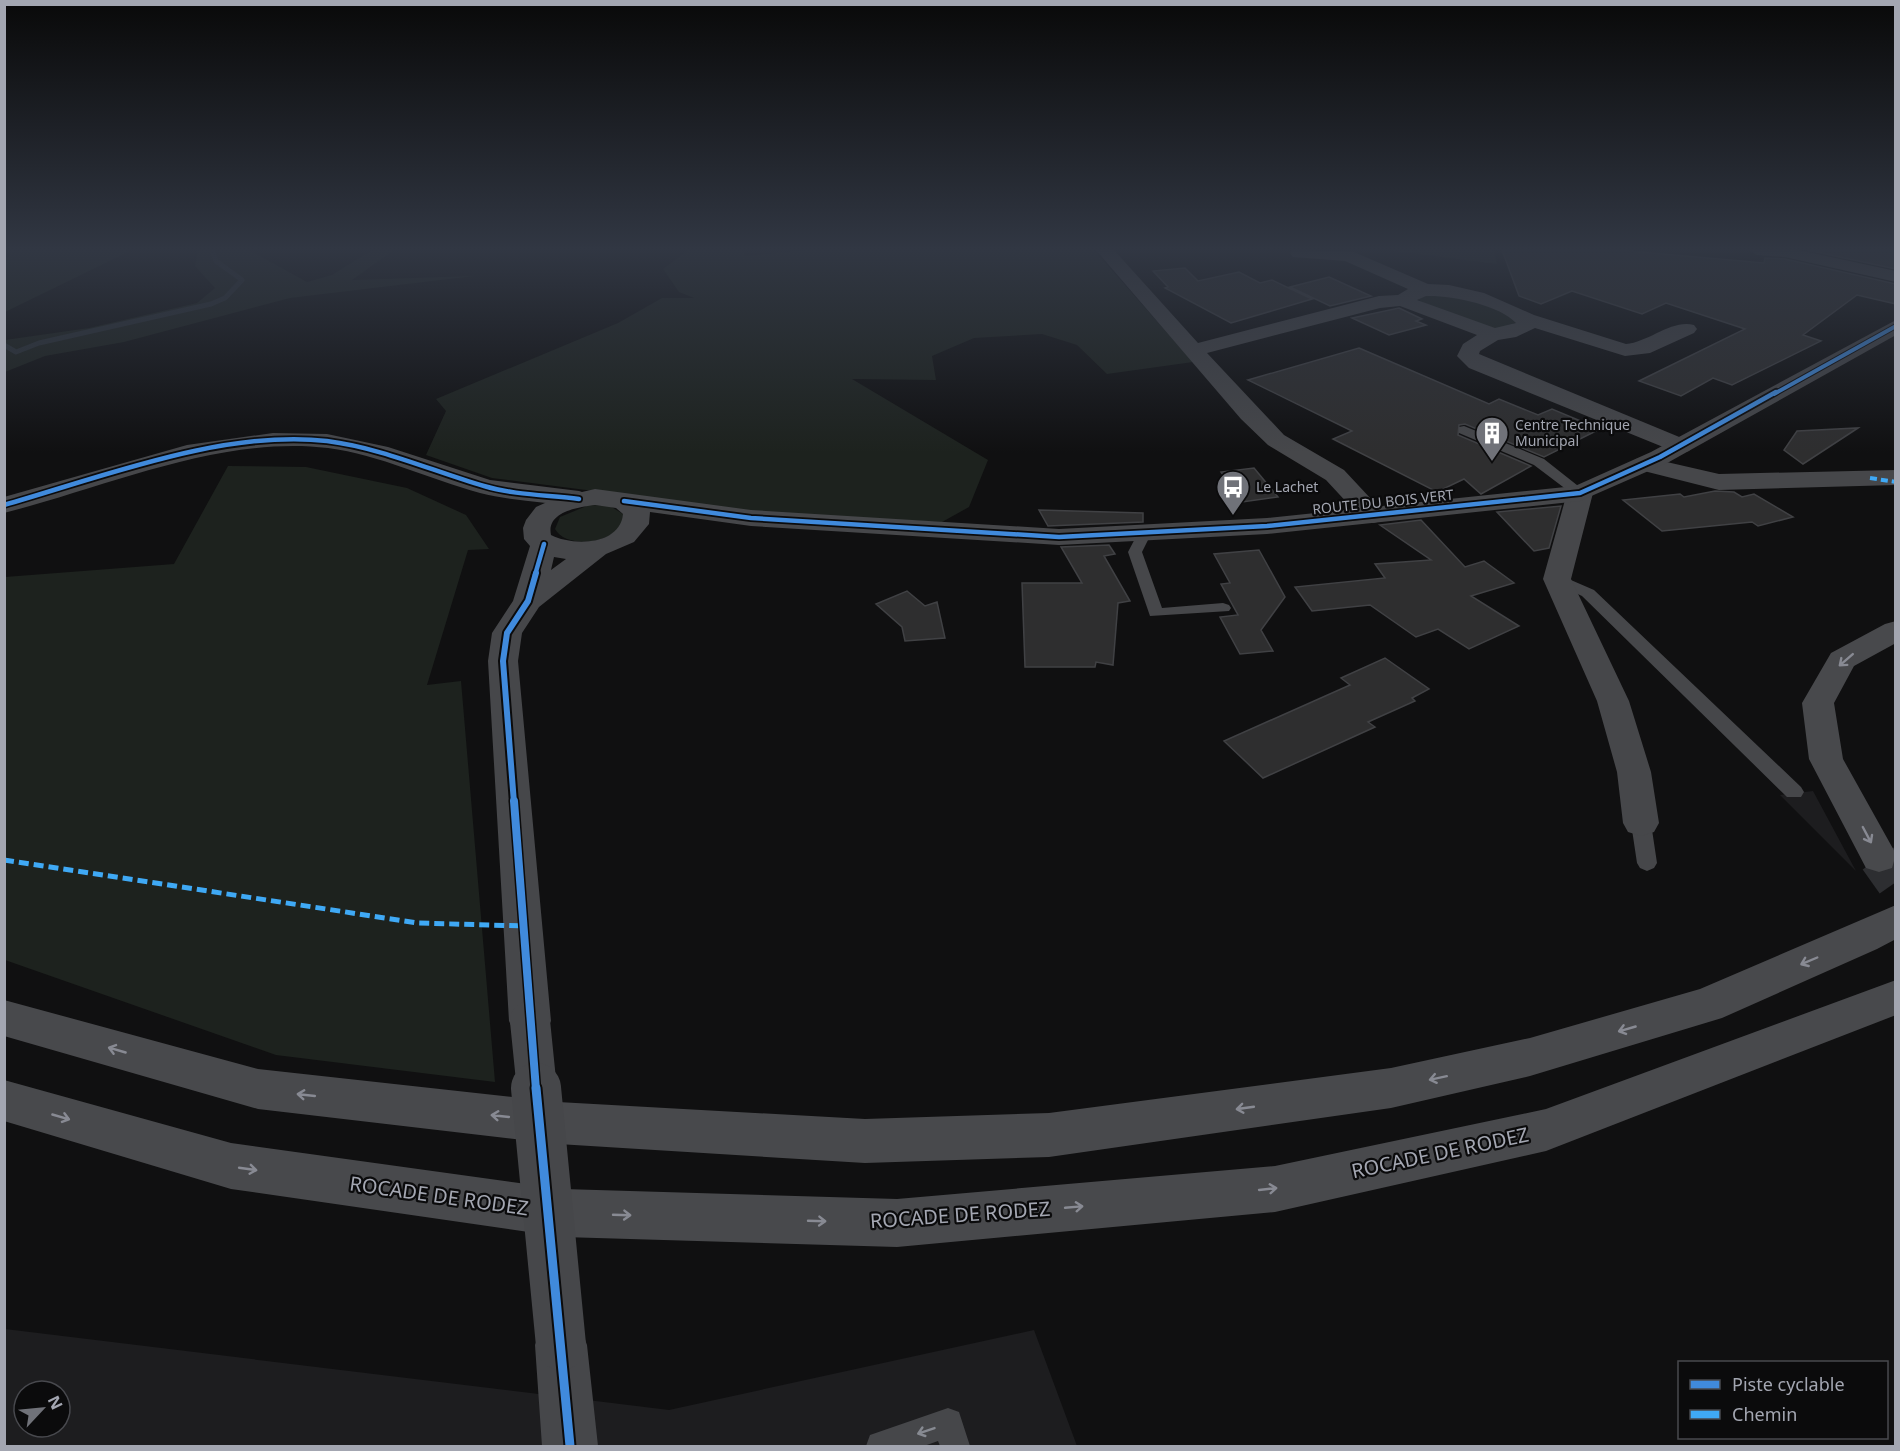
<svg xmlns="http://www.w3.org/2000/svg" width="1900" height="1451" viewBox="0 0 1900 1451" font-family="'Noto Sans',sans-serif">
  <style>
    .built { fill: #1d1d1f; fill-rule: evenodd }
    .green { fill: #1d221e }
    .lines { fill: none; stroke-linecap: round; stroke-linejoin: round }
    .stream { stroke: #2c3238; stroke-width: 5 }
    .building { fill: #2e2e2f; stroke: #404144; stroke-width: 1.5 }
    .trunk-tunnel { stroke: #2d2e31; stroke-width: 40; stroke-dasharray: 40 20; stroke-linecap: butt }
    .service { fill: #46474a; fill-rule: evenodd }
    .minor { fill: #46474a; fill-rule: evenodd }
    .tertiary { fill: #46474a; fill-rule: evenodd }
    .trunk { fill: #48494c; fill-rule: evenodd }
    .tertiary-bridge-far1 { stroke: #46474a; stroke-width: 40 }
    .tertiary-bridge { stroke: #46474a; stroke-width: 50 }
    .quiet-far1 { stroke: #3fa9f5; stroke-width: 4; stroke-dasharray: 7 4; stroke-linecap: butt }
    .quiet { stroke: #3fa9f5; stroke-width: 5; stroke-dasharray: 10 5; stroke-linecap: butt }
    .cycleway-far4-casing { stroke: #0b0b0c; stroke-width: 6 }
    .cycleway-far3-casing { stroke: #0b0b0c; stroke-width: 8 }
    .cycleway-far2-casing { stroke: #0b0b0c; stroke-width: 10 }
    .cycleway-far1-casing { stroke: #0b0b0c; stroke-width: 11 }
    .cycleway-casing { stroke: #0b0b0c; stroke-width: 13 }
    .cycleway-far4 { stroke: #408adc; stroke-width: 4 }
    .cycleway-far3 { stroke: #408adc; stroke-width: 4.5 }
    .cycleway-far2 { stroke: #408adc; stroke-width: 6 }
    .cycleway-far1 { stroke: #408adc; stroke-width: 8 }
    .cycleway { stroke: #408adc; stroke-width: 9 }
    .oneway { stroke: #888a93 }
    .oneway2 { stroke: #878a92 }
    .labels { text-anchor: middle; stroke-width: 4.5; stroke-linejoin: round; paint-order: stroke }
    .far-poi-label { font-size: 14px; fill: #a3a6b1; stroke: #0b0b0c; text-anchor: start }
    .far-street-label { font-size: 14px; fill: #a3a6b1; stroke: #0b0b0c }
    .near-street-label { font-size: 20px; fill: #a3a6b1; stroke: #0b0b0c }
  </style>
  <rect width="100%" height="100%" fill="#101011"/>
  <path class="built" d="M1813,791L1856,871L1780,795Z
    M5,1329L669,1410L1034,1330L1077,1446H5ZM24,1391H60V1427H24Z"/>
  <path class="green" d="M11,250H132L5,312V258L9,257Z
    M198,250H249L307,282L332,275L372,250H394L352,280L474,276L290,298L124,342L45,356L5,372V340L89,328L197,303L215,288L195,266Z
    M688,250H743L745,256L808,250H1094L1193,362L1107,374L1077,345L1042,334L974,338L932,356L936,380L852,379L988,460L969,507L942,522L773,514L492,478L426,455L446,411L436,399L618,323L662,298H694L679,292L663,269Z
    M1387,250H1494L1497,264Z
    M1446,293L1509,313L1517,322L1499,330L1426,306L1418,299L1424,295Z
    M228,466L306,467L407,488L466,515L489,549L468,550L427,685L461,681L495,1082L276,1055L5,960V577L174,564Z
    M589,505L610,506L623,514L624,519C622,523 619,528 616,531C602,544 565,547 555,529L560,517Z"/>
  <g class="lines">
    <path class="stream" d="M4,345L16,352L39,343L211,304L225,298L242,280L216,261L212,250"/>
  </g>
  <path class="building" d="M1502,250H1618L1764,263L1765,258L1785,259L1896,284V304L1857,295L1803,335L1821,341L1732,385L1713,378L1681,396L1639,381L1745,329L1666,303L1642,314L1572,291L1541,304L1519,296Z
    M1807,250H1896V269Z
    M1185,268L1198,281L1239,272L1260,283L1272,280L1312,299L1231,323L1165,288L1168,287L1153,271Z
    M1329,277L1371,296L1330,306L1290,287Z
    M1399,308L1422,319L1416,321L1426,325L1389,335L1352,318Z
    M1359,348L1489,404L1499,399L1538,415L1552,409L1600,429L1544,457L1465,424L1459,425L1458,435L1531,466L1481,494L1464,479L1437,492L1333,439L1352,431L1248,380Z
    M1858,428L1803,464L1784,450L1797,431Z
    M1254,468L1278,497L1242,502L1221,472Z
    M1715,491L1734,492L1742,497L1754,494L1793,517L1758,526L1752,522L1662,531L1623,500L1680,494L1684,497Z
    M1561,506L1549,548L1534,551L1497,512Z
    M1039,510L1143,513V522L1048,526Z
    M1421,520L1465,567L1484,561L1514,583L1471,596L1519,626L1469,649L1438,629L1416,637L1370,605L1312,611L1295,587L1385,578L1375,564L1431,560L1380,525Z
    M1109,545L1115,554L1104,556L1130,601L1118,603L1113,665L1096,662L1095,667H1025L1022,583H1082L1061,547Z
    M1259,550L1285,597L1261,630L1273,651L1240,654L1220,617L1238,615L1221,584L1230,583L1214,554Z
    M907,591L925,606L937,602L945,638L905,641L902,627L876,604Z
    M1385,658L1429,689L1412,698L1415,701L1368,722L1375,727L1263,778L1224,741L1350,685L1341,678Z"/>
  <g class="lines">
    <path class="trunk-tunnel" d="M1879,858L1896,882"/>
    <path class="service" d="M1464,426L1544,459L1587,493L1580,497L1575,496L1534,465L1459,433V427Z
      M1144,530L1151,534L1142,552L1162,608L1223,603L1229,605L1231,608L1229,611L1150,616L1128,552L1139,531Z
      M1557,574L1594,590L1801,787L1804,792L1801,797H1787L1582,596L1552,582L1549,579Z
      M1641,816L1648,818L1651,823L1657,863L1654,868L1647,871L1640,868L1637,863L1631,823L1634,818Z
      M948,1408L959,1412L970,1446H940L938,1441L924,1446H866L870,1435Z"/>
    <path class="minor" d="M1096,250H1114L1198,343L1379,296L1398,295L1408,289L1345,261L1293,257L1290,253L1292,250L1354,252L1428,284L1449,285L1484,293L1534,315L1626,344C1649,342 1672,319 1694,325L1697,329L1694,333L1650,353L1625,356L1535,328L1516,337L1498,340L1480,351L1479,354L1689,441L1693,446L1689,451L1681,453L1673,451L1469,368L1457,356L1463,344L1477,335L1400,306L1380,308L1207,353L1284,435L1344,470L1386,515L1382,521L1373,523L1364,521L1326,480L1268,445L1241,419ZM1426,296C1450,295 1500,305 1516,323L1495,328L1417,300Z
      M1748,250H1798L1896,271V282L1785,257L1757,255Z
      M273,433L327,434L388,447L490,480L579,491L588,494L592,499L588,504L579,507C547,502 512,501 480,493C429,479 380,455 328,448C221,435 106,487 4,513V497L187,445Z
      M1645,457L1719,474L1896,470V485L1719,490L1636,469L1633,464L1636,459Z
      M1580,485L1589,488L1593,493L1571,579L1629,701L1651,772L1659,823L1654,832L1641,836L1628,832L1623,823L1617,772L1597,701L1543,579L1567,493L1571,488Z"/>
    <path class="tertiary" d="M1896,320V335L1669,462L1580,501L1267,534L1059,545L751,526L650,512L649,524L634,542L606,554L539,607L522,633L518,661L551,1021L545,1034L530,1039L515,1034L509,1021L488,661L492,633L513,601L530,546L524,539L523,528L526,520L536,507L556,498L595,489L751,510L1059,529L1267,518L1575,486L1651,452ZM595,505L616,508L623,514C620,546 572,546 551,535C546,512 578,507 595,505ZM554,557L566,559L551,570Z
      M561,1319L580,1326L587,1345L598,1446H542L535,1345L542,1326Z"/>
    <path class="trunk" d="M1896,621V643L1854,666L1834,703L1843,759L1896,854L1892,868L1879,872L1866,868L1809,759L1802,703L1831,653L1885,624Z
      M1896,905V939L1877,949L1722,1018L1530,1076L1391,1108L1049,1157L865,1163L558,1144L258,1109L4,1036V1000L258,1069L558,1102L865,1119L1049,1113L1391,1068L1530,1038L1700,989Z
      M1896,980V1015L1546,1151L1275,1212L897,1247L563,1237L231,1189L4,1121V1080L231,1143L563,1189L897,1199L1275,1166L1546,1109Z"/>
    <path class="tertiary-bridge-far1" d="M530,1021L537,1090"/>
    <path class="tertiary-bridge" d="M536,1088L561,1345"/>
    <path class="quiet-far1" d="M1870,478L1896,482"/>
    <path class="quiet" d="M4,860L418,923L525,926"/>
    <defs>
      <path id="cycleway-far4" d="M1774,394L1896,326"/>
      <path id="cycleway-far3" d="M624,501L751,518L1059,537L1267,526L1580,493L1660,457L1776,392
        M4,505C102,477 225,429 327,441C382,448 432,471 484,486C514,495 548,495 579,499
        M535,575L544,544"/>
      <path id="cycleway-far2" d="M514,803L503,661L507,633L528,601L536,573"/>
      <path id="cycleway-far1" d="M514,801L536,1090"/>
      <path id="cycleway" d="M536,1088L570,1446"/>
    </defs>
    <use href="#cycleway-far4" class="cycleway-far4-casing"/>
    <use href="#cycleway-far3" class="cycleway-far3-casing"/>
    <use href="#cycleway-far2" class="cycleway-far2-casing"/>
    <use href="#cycleway-far1" class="cycleway-far1-casing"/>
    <use href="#cycleway" class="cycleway-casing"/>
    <use href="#cycleway-far4" class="cycleway-far4"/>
    <use href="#cycleway-far3" class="cycleway-far3"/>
    <use href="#cycleway-far2" class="cycleway-far2"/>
    <use href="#cycleway-far1" class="cycleway-far1"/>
    <use href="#cycleway" class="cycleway"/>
  </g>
  <defs><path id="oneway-shaft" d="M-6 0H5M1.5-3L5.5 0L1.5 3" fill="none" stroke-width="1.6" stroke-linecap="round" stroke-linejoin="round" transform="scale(1.5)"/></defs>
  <g class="oneway">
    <use href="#oneway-shaft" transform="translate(1846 660) rotate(139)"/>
    <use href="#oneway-shaft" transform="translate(1867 835) rotate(62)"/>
    <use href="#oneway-shaft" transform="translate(1809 961) rotate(157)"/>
    <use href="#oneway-shaft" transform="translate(1627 1029) rotate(164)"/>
    <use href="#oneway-shaft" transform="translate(117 1050) rotate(-164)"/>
    <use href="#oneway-shaft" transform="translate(1438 1078) rotate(168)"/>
    <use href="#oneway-shaft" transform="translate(306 1095) rotate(-174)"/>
    <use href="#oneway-shaft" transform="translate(1245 1108) rotate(172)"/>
    <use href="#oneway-shaft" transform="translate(500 1116) rotate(-174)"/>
    <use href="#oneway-shaft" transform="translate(61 1117) rotate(16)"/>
    <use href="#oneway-shaft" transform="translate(248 1169) rotate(8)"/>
    <use href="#oneway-shaft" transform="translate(1268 1189) rotate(-6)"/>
    <use href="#oneway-shaft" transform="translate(1074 1207) rotate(-5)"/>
    <use href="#oneway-shaft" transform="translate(622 1215) rotate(2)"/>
    <use href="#oneway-shaft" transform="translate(817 1221) rotate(2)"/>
  </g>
  <use class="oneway2" href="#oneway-shaft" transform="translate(926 1431) rotate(161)"/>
  <linearGradient id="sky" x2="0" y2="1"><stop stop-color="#090909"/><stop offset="0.55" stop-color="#313743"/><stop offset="1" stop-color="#313743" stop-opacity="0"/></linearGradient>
  <rect width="1900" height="453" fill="url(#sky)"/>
  <defs>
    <symbol id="building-pin" viewBox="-11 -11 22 30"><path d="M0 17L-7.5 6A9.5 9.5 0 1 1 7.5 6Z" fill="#707279" stroke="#0b0b0c"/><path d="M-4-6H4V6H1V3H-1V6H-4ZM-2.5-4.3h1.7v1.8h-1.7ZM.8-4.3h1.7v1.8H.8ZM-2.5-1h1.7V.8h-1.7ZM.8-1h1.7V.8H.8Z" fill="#fff"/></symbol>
    <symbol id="bus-pin" viewBox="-11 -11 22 30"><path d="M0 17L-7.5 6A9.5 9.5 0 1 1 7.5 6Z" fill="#707279" stroke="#0b0b0c"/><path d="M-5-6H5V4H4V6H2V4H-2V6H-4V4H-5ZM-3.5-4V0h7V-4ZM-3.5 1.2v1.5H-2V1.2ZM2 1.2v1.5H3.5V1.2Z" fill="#fff"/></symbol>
  </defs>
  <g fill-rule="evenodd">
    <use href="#building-pin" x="1473" y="414" width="38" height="52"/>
    <use href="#bus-pin" x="1214" y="468" width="38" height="52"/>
  </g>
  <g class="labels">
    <g class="far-poi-label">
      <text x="1515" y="430">Centre Technique<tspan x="1515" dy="16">Municipal</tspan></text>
      <text x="1256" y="492">Le Lachet</text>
    </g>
    <g class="far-street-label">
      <text transform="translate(1383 502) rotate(-6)" y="5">ROUTE DU BOIS VERT</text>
    </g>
    <g class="near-street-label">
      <text transform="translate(1440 1153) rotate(-12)" y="7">ROCADE DE RODEZ</text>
      <text transform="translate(439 1196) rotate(8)" y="7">ROCADE DE RODEZ</text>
      <text transform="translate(960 1215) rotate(-4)" y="7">ROCADE DE RODEZ</text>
    </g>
  </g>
  <rect width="1900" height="1451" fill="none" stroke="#a3a6b1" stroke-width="12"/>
  <rect x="1678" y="1361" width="210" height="78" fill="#0b0b0c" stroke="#48494e" stroke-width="1.5"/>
  <rect x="1690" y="1380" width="30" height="9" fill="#408adc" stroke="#48494e" stroke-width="1.5"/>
  <text x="1732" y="1391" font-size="18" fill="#a3a6b1">Piste cyclable</text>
  <rect x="1690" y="1410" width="30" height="9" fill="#3fa9f5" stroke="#48494e" stroke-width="1.5"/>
  <text x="1732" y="1421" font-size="18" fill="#a3a6b1">Chemin</text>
  <g transform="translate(42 1409) rotate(64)"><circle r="28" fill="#0b0b0c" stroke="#48494e" stroke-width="1.5"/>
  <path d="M0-4.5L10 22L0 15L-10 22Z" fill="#707279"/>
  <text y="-9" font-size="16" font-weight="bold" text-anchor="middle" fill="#a3a6b1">N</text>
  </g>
</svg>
